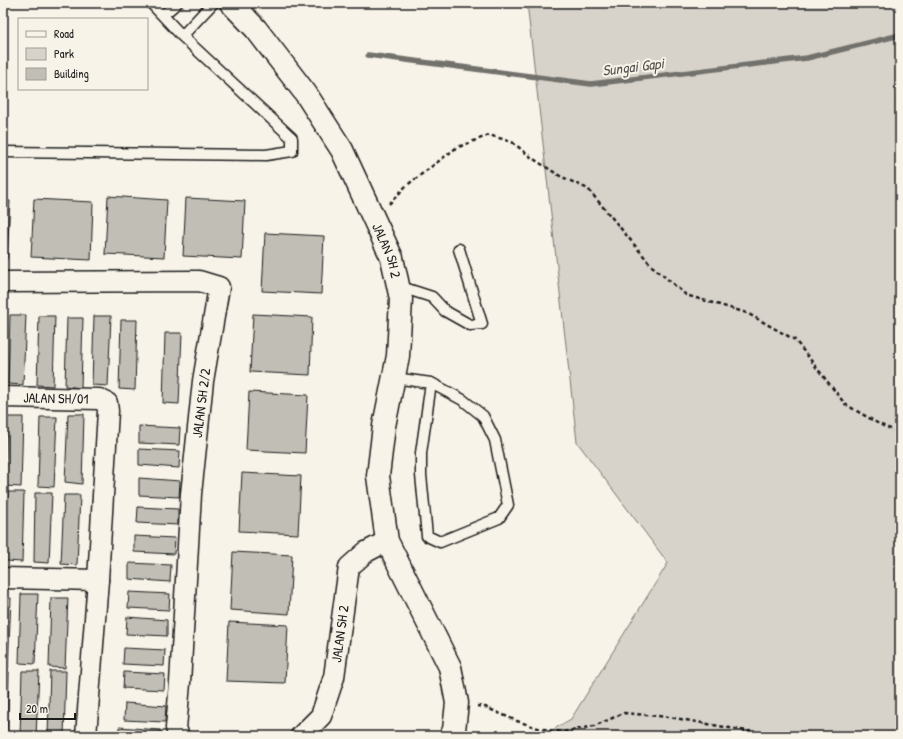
<svg xmlns="http://www.w3.org/2000/svg" width="903" height="739" viewBox="0 0 903 739" font-family="'Patrick Hand',sans-serif">
  <style>
    .green { fill: #d7d3cb; stroke: #7a7874 }
    .lines { fill: none; stroke-linecap: round; stroke-linejoin: round }
    .stream { stroke: #72716c; stroke-width: 5.5 }
    .building { fill: #c0beb5; stroke: #1c1c1c }
    .service-casing { stroke: #1c1c1c; stroke-width: 13 }
    .minor-casing { stroke: #1c1c1c; stroke-width: 23 }
    .tertiary-casing { stroke: #1c1c1c; stroke-width: 25 }
    .path { stroke: #1c1c1c; stroke-width: 2.5; stroke-dasharray: 4 3; stroke-linecap: butt }
    .service { stroke: #f7f3e8; stroke-width: 10 }
    .minor { stroke: #f7f3e8; stroke-width: 20 }
    .tertiary { stroke: #f7f3e8; stroke-width: 22 }
    .labels { text-anchor: middle; stroke-width: 4; stroke-linejoin: round; paint-order: stroke }
    .street-label { font-size: 14px; fill: #1c1c1c; stroke: #f7f3e8 }
    .water-label { font-size: 15px; font-style: italic; fill: #565452; stroke: #f7f3e8 }
  </style>
  <rect width="100%" height="100%" fill="#f7f3e8"/>
  <filter id="ink" filterUnits="userSpaceOnUse"><feTurbulence type="fractalNoise" baseFrequency=".025" numOctaves="2"/><feDisplacementMap in="SourceGraphic" scale="8" xChannelSelector="R" yChannelSelector="G"/><feConvolveMatrix kernelMatrix="1 2 1 2 8 2 1 2 1" color-interpolation-filters="sRGB"/></filter>
  <g filter="url(#ink)">
    <path class="green" d="M527,3H900V736H542L571,719L668,563L577,442Z"/>
    <g class="lines">
      <path class="stream" d="M368,55L591,84L807,58L900,35"/>
    </g>
    <path class="building" d="M108,196L167,200L164,257L105,254Z
      M186,198L245,201L242,259L183,256Z
      M34,199L93,202L91,260L31,257Z
      M3,200L10,201L7,259L3,258Z
      M265,233L324,236L321,294L262,291Z
      M253,314L312,317L310,375L250,372Z
      M10,315H26L23,385L8,384Z
      M39,316H55L53,386L37,385Z
      M94,316H111L108,386L92,385Z
      M67,318H83L81,388L65,386Z
      M121,320H137L135,390L119,389Z
      M165,333H182L179,404L163,403Z
      M249,392L308,395L305,453L246,450Z
      M68,414H84L82,484L65,482Z
      M7,417H23L21,487L5,486Z
      M40,417H57L54,487L38,486Z
      M139,426L180,428L179,445L139,443Z
      M139,449L180,451L179,468L139,465Z
      M242,473L301,476L298,534L239,531Z
      M139,478L180,481L179,497L139,495Z
      M8,492H24L22,562L6,561Z
      M35,493H52L49,563L34,562Z
      M64,495H80L77,565L61,564Z
      M138,507L178,509V525L137,523Z
      M134,536L175,538L174,554L134,552Z
      M233,552L292,555L289,614L230,610Z
      M129,563L171,565L170,582L129,579Z
      M129,592L170,594L169,610L128,608Z
      M21,594H38L35,664L19,663Z
      M3,598H11L8,668L3,667Z
      M51,598H68L65,668L49,667Z
      M127,617L167,620V636L126,634Z
      M229,622L288,625L285,683L226,681Z
      M124,648L165,650L164,666L123,664Z
      M22,671H39L36,736H20Z
      M50,671H66L64,736H48Z
      M3,672H9L7,736H3Z
      M124,672L165,674L164,690L123,688Z
      M125,703L166,706L165,722L124,720Z
      M119,727L160,730V736H119Z"/>
    <g class="lines">
      <defs>
        <path id="service" d="M163,15L177,3
          M182,36L213,3
          M3,152L266,155L292,151V138L182,36L151,3
          M398,286L432,297L445,311L470,325L482,324L459,249
          M394,378L431,383L463,400L483,416L495,440L508,505L499,518L440,542L427,536L421,475V453L431,383"/>
        <g id="minor">
          <path d="M3,282L199,281L219,287L203,381L191,494L180,683L176,728L179,736"/>
          <path id="s1" d="M3,397L99,399L107,403L108,411L98,580L86,736"/>
          <path d="M3,578L98,580"/>
          <path id="s2" d="M301,736L321,716L334,677L349,567L366,552L387,541"/>
        </g>
        <g id="tertiary">
          <path id="s3" d="M231,3L256,29L306,94L342,150L392,258L401,299L398,356L384,426L378,476L387,541L450,667L457,703L454,730L451,736"/>
        </g>
      </defs>
      <use href="#service" class="service-casing"/>
      <use href="#minor" class="minor-casing"/>
      <use href="#tertiary" class="tertiary-casing"/>
      <path class="path" d="M389,204L406,186L456,148L489,135L512,142L532,158L560,176L588,189L652,266L686,295L747,313L795,340L845,404L879,424L900,433
        M477,706L485,707L517,721L538,728L563,732L594,726L624,713L669,717L758,733L764,736"/>
      <use href="#service" class="service"/>
      <use href="#minor" class="minor"/>
      <use href="#tertiary" class="tertiary"/>
    </g>
  </g>
  <g class="labels">
    <g class="street-label">
      <text dy="5" stroke="none"><textPath href="#s3" startOffset="295">JALAN SH 2</textPath></text>
      <text dy="5" stroke="none"><textPath href="#s1" startOffset="53">JALAN SH/01</textPath></text>
      <text transform="translate(201 403) rotate(-83)" y="5">JALAN SH 2/2</text>
      <text dy="5" stroke="none"><textPath href="#s2" startOffset="113">JALAN SH 2</textPath></text>
    </g>
    <g class="water-label">
      <text transform="translate(633 67) rotate(-7)" y="5">Sungai Gapi</text>
    </g>
  </g>
  <rect width="903" height="739" fill="none" stroke="#f7f3e8" stroke-width="16"/>
  <rect x="8" y="8" width="887" height="723" fill="none" stroke="#1c1c1c" stroke-width="1.5" filter="url(#ink)"/>
  <rect x="18" y="18" width="130" height="72" fill="#f7f3e8" stroke="#9f9d96"/>
  <rect x="26" y="31" width="20" height="6" fill="#f7f3e8" stroke="#9f9d96"/>
  <text x="54" y="38" font-size="12" fill="#1c1c1c">Road</text>
  <rect x="26" y="48" width="20" height="12" fill="#d7d3cb" stroke="#9f9d96"/>
  <text x="54" y="58" font-size="12" fill="#1c1c1c">Park</text>
  <rect x="26" y="68" width="20" height="12" fill="#c0beb5" stroke="#9f9d96"/>
  <text x="54" y="78" font-size="12" fill="#1c1c1c">Building</text>
  <path d="M20 713v6h55v-6" fill="none" stroke="#1c1c1c" stroke-width="2"/>
  <text x="26" y="713" font-size="12" fill="#1c1c1c" stroke="#f7f3e8" stroke-width="3" paint-order="stroke">20 m</text>
</svg>
